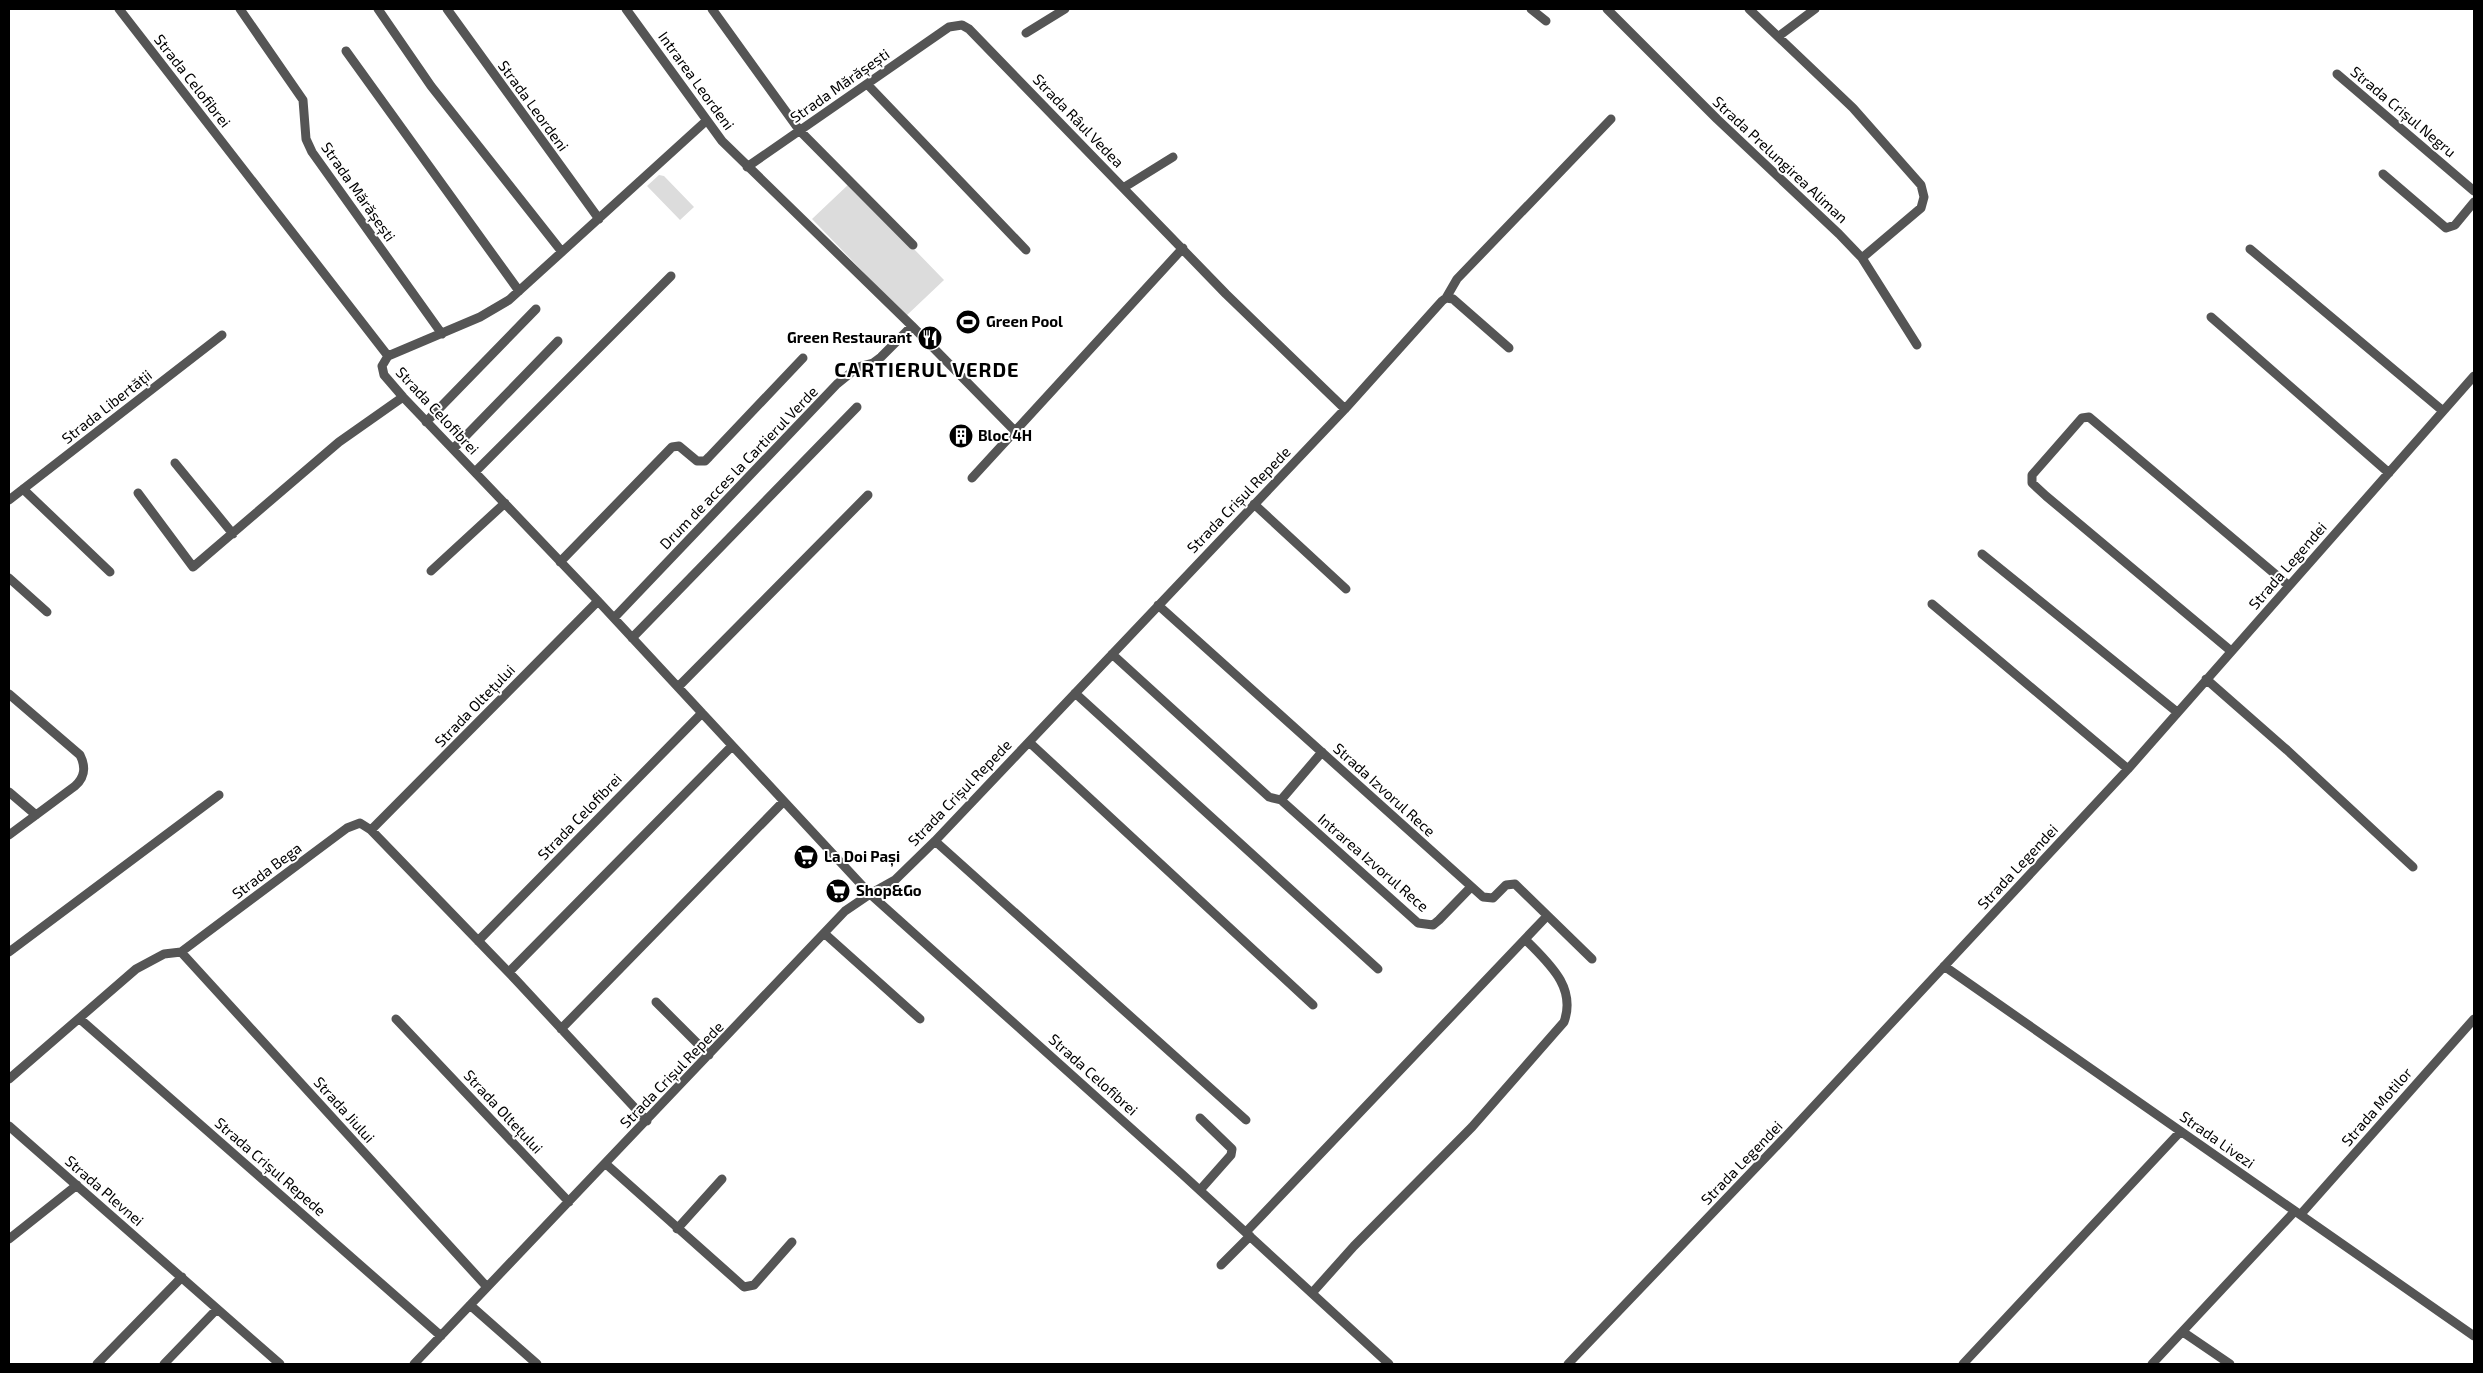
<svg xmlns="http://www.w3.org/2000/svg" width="2483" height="1373" viewBox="0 0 2483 1373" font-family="'Exo 2',sans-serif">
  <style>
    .green { fill: #dcdcdc }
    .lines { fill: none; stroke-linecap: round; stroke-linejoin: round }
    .street { stroke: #555; stroke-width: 9 }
    .labels { text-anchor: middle; stroke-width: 4; stroke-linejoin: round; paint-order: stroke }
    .street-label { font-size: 15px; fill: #000; stroke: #fff }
    .poi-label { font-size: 15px; font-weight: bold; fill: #000; stroke: #fff; text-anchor: start }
    .district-label { font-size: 20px; font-weight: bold; letter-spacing: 1px; fill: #000; stroke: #fff }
  </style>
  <rect width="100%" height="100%" fill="#fff"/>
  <path class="green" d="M659,175L664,176L694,207L680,220L647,186Z
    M850,183L944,280L906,316L812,219Z"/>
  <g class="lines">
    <path class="street" d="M119,9L388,356
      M240,9L303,100L306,139L312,152L442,334
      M378,9L431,86L562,252
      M447,9L599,219
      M626,9L722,141L912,326L1015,431
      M712,9L800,131L913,245
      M1531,9L1546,21
      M1607,9L1717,119L1839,234L1862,258L1917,345
      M1749,9L1853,108L1921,185L1924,197L1921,208L1862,258
      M1026,33L1065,9
      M1779,36L1815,9
      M346,51L519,291
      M2337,74L2474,191
      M867,84L1026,250
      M706,121L509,300L480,317L388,356L382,366L384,375L403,397L598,601L870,894L1182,1174L1389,1364
      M747,167L949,27L962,25L969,29L1226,294L1345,409
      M2383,174L2446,228L2455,225L2474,202
      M1123,188L1173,157
      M2250,249L2443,411
      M1446,298L1457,279L1611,119
      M2211,317L2389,473
      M426,422L536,309
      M453,449L558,341
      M175,463L233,534
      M475,472L671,276
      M972,478L1183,248
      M23,489L110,572
      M138,493L193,567L339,442L403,397
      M9,500L222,335
      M1254,504L1346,589
      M1982,554L2177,712
      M560,562L672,447L679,446L697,461H705L709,457L803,358
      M431,571L505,503
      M9,578L47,612
      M1932,604L2128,769
      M1158,605L1483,897L1493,898L1506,885L1515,884L1592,959
      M614,618L837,384L858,367L873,363L881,357L912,326
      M632,638L857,407
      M2231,651L2046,496L2032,483V475L2082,418L2089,417L2288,585
      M1112,654L1269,797L1281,800L1418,923L1433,925L1439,920L1471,887
      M2206,679L2287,750L2413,867
      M678,687L868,495
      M1075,693L1378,969
      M9,694L80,755C86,767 85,777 75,786L9,835
      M1029,742L1313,1005
      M9,792L36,815
      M1281,800L1322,752
      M371,830L598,601
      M935,841L1246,1120
      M824,933L920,1019
      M478,941L702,713
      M9,952L219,795
      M181,952L347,828L360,823L371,830L516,980L647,1121
      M181,952L487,1287
      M1944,966L2474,1336
      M509,972L732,746
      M656,1002L709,1055
      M80,1019L441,1336
      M396,1019L569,1202
      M561,1029L783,802
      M9,1079L136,969L164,954L181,952
      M1200,1118L1232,1149L1231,1155L1200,1190
      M9,1126L280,1364
      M606,1164L744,1287L754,1285L792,1242
      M2301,1214L2474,1019
      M677,1229L722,1179
      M1246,1232L1547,916
      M9,1239L77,1185
      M1221,1265L1250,1236
      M1312,1293L1354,1246L1472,1127L1564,1022C1577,986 1547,962 1525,939
      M470,1305L537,1364
      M2183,1332L2230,1364
      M97,1364L182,1277
      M164,1364L217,1309
      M414,1364L845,911L870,894L895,880L935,841L1345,409L1442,301L1446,298L1453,299L1509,348
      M1568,1364L1786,1136L2128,769L2474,376
      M1963,1364L2180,1132
      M2152,1364L2295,1211"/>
  </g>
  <defs>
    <symbol id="stadium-disc" viewBox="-11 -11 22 22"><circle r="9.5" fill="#000" stroke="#fff"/><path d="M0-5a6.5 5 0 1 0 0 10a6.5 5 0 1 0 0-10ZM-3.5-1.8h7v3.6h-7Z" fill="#fff"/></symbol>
    <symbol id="restaurant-disc" viewBox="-11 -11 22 22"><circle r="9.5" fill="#000" stroke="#fff"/><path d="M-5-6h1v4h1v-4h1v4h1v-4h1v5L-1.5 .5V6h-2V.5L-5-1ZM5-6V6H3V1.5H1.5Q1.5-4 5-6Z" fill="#fff"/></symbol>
    <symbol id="building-disc" viewBox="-11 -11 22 22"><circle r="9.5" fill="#000" stroke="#fff"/><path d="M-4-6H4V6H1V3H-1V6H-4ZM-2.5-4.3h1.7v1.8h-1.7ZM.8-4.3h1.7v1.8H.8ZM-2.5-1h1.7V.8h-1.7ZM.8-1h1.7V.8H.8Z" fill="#fff"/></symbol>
    <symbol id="supermarket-disc" viewBox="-11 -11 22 22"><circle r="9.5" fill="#000" stroke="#fff"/><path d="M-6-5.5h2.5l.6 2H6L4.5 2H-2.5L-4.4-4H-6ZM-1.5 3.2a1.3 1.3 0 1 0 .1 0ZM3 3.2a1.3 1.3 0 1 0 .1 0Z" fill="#fff"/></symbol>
  </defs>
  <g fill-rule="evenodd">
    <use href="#stadium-disc" x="954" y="308" width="28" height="28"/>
    <use href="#restaurant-disc" x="916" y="324" width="28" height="28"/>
    <use href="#building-disc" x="947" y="422" width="28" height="28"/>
    <use href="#supermarket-disc" x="792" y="843" width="28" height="28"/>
    <use href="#supermarket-disc" x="824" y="877" width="28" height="28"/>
  </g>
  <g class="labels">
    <g class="street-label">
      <text transform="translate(192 81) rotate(52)" y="5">Strada Celofibrei</text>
      <text transform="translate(696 81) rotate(54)" y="5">Intrarea Leordeni</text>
      <text transform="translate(840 86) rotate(-35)" y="5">Strada Mărășești</text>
      <text transform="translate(533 106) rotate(54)" y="5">Strada Leordeni</text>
      <text transform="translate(2403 112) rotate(40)" y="5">Strada Crișul Negru</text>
      <text transform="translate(1078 121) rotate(46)" y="5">Strada Râul Vedea</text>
      <text transform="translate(1780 160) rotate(43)" y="5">Strada Prelungirea Aliman</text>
      <text transform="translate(358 192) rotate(55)" y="5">Strada Mărășești</text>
      <text transform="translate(107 407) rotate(-38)" y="5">Strada Libertății</text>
      <text transform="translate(437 411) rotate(47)" y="5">Strada Celofibrei</text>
      <text transform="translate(739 468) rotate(-46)" y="5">Drum de acces la Cartierul Verde</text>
      <text transform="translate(1239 500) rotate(-46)" y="5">Strada Crișul Repede</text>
      <text transform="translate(2288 566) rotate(-49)" y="5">Strada Legendei</text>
      <text transform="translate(475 706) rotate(-46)" y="5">Strada Oltețului</text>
      <text transform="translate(1384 790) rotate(42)" y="5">Strada Izvorul Rece</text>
      <text transform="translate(960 793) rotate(-46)" y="5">Strada Crișul Repede</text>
      <text transform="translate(580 817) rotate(-46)" y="5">Strada Celofibrei</text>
      <text transform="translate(1373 863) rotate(41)" y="5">Intrarea Izvorul Rece</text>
      <text transform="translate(2018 867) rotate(-47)" y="5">Strada Legendei</text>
      <text transform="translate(267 871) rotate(-37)" y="5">Strada Bega</text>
      <text transform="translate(672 1075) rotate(-46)" y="5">Strada Crișul Repede</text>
      <text transform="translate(1093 1075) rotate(42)" y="5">Strada Celofibrei</text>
      <text transform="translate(2377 1107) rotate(-49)" y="5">Strada Motilor</text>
      <text transform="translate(344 1110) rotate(48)" y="5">Strada Jiului</text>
      <text transform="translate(503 1112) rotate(47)" y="5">Strada Oltețului</text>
      <text transform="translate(2217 1140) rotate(35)" y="5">Strada Livezi</text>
      <text transform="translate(1742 1163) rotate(-46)" y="5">Strada Legendei</text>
      <text transform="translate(270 1167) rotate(41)" y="5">Strada Crișul Repede</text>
      <text transform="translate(104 1191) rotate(41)" y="5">Strada Plevnei</text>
    </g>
    <g class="poi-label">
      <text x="986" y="327">Green Pool</text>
      <text x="912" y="343" text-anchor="end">Green Restaurant</text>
      <text x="978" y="441">Bloc 4H</text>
      <text x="824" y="862">La Doi Pași</text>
      <text x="856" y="896">Shop&amp;Go</text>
    </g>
    <g class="district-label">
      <text x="927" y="377">CARTIERUL VERDE</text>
    </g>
  </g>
  <rect width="2483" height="1373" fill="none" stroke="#000000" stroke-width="20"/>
</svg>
